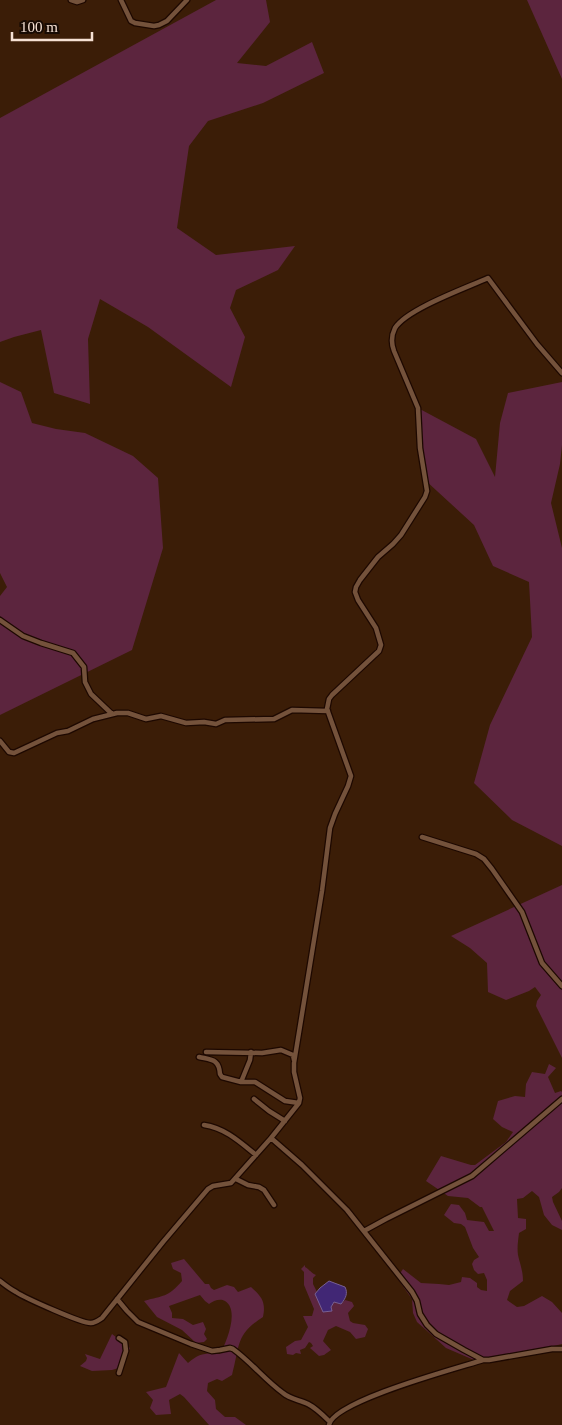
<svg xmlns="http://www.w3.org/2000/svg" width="562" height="1425" viewBox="0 0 562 1425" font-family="Georgia,serif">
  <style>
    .green { fill: #5c253e }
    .water { fill: #412775; stroke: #775f92 }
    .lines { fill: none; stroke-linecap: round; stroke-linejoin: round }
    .street-casing { stroke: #1d0800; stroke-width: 7 }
    .street { stroke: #74523b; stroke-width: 4.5 }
  </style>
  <rect width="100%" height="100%" fill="#3b1d07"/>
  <path class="green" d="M216,0H266L270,22L237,63L266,66L312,42L324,73L263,103L208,121L189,146L177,228L216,255L295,246L278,270L236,290L230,308L245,337L231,387L148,327L100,299L88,339L90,404L54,393L41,330L14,337L0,342V118Z
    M527,0H562V79Z
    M0,382L21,392L32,423L56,429L85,433L133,456L158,478L163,548L132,650L0,715V596L7,587L0,573Z
    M562,382V445L560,464L551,503L562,548V846L512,820L474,783L490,725L532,637L529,582L493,566L474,525L425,480L418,408L476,439L495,477L500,423L508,393Z
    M562,885V1058L536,1006L537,1001L541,995L535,987L529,991L506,1000L488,992L487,963L470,948L451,936Z
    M549,1064L556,1068L548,1077L555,1093L561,1091L562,1092V1188L559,1192L552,1197L553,1202L562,1221V1230L552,1225L544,1215L539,1197L532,1191L523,1198L517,1199L518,1218L526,1219V1229L519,1233C518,1241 517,1248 518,1255C520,1264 523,1271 523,1281L510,1291L507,1300L517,1307L524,1306L542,1296L552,1302L562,1313V1344L481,1363L446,1348L426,1330L417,1322L413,1313L412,1299L397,1278L403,1269L421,1283L439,1284L449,1285L461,1282L462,1277L470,1278L477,1283V1287L481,1290L487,1291V1280L484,1273L478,1274L474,1270L472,1264L474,1260L479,1257L473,1248L465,1227L461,1224L454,1223L444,1215L451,1204L459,1205L465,1213L467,1220L484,1222L489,1231H494L482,1207H480L468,1198L448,1196L426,1181L441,1156L471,1165H475L506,1142L513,1132L502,1127L493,1119L498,1101L515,1096L525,1097L526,1084L532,1072L545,1074Z
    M184,1259L205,1284H209L211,1288L214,1290L227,1285L234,1287L238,1292L251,1287C262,1297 266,1302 263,1317C235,1335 240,1346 232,1375L222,1381L217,1379L208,1383L207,1391L215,1400L216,1409L225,1417H235L246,1425H209L184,1397L180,1394L169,1400L171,1414L156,1415L150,1408L153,1400L146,1392L166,1387L179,1353L188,1363C200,1353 205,1353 220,1354C226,1343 240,1310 225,1301C220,1298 213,1301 209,1304L205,1301L200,1295L169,1306L172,1313V1318L183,1319L193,1325L203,1322L206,1329L204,1334L207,1339L204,1342L196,1343L182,1330L157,1317L144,1301C164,1295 167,1298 182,1281L181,1273L173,1269L171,1263Z
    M305,1265V1267C309,1269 311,1273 316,1275L313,1278V1284L317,1292L315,1294L319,1301L331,1307L334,1302L341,1304L345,1300L352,1302L354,1306L348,1313L350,1321L353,1323L365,1325L368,1329L365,1337L356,1339L350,1332L336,1326L328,1330L323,1341L331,1350L324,1355L319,1356L310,1348L313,1346L311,1343L309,1342L305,1348L300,1350L301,1354L296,1353L293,1355L287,1354L286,1347L295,1341L301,1340L308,1327L303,1316H312L314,1309L304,1285V1272L301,1269Z
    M112,1334L130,1348L122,1367L112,1370L92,1371L80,1366L86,1361L87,1358L85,1354L100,1359Z"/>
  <path class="water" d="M329,1281L345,1287C348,1293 346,1298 341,1304L334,1302L331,1307L332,1311L323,1312L315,1294L320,1288Z"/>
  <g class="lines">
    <defs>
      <path id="street" d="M71,0L77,2L83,0
        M121,0L131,21L135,23L154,26L159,25L167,21L187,0
        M0,620L23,636L41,643L73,653L84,667L85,682L91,694L112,714
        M0,741L9,752L14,753L57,733L68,731L93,719L117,713H128L146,719L161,716L186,723L204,722L216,724L225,720L274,719L292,710L328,711
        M422,837L476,854L484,859L492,869L522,912L542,963L562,986
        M206,1052L262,1053L281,1050L293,1055L294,1060
        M199,1057C212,1060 219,1059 220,1074L222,1077L241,1082H255L285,1101L299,1103
        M241,1082L250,1060L251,1052
        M254,1099L269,1111L285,1121
        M204,1125C225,1128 240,1142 256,1155
        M271,1138L299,1103L300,1098L294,1072V1063L322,891L330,828L335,814L348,786L351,776L327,709L329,699L332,695L379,651L381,645L376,628L358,600L355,592L356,587L360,580L378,557L393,544L401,535L425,497L427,491L420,448L418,408L394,351C391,343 391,336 395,328C407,309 466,288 488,278L537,344L562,373
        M236,1179L248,1185L259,1187L264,1190L274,1205
        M364,1231L386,1219L472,1176L562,1099
        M0,1281C5,1285 10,1289 16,1292C25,1298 83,1324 91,1323C95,1323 99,1320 102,1318L163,1242L208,1189L213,1186L231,1183L271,1138L302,1165L347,1210L412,1292L417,1301L420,1314L427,1325L436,1334L464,1350L483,1360H489L552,1349H562
        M117,1299L127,1311L138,1322L191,1344L212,1351L220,1350L230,1348L233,1349C251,1362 265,1380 283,1393C290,1399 300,1400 308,1404C316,1408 323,1415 329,1421
        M119,1373L126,1351L125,1342L119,1338
        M329,1425C333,1401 458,1368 483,1360"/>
    </defs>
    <use href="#street" class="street-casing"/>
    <use href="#street" class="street"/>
  </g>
  <path d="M12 32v8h80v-8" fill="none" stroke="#f6e1d4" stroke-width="2.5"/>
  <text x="20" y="32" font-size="15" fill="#f6e1d4" stroke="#180b04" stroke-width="4" paint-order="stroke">100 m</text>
</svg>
